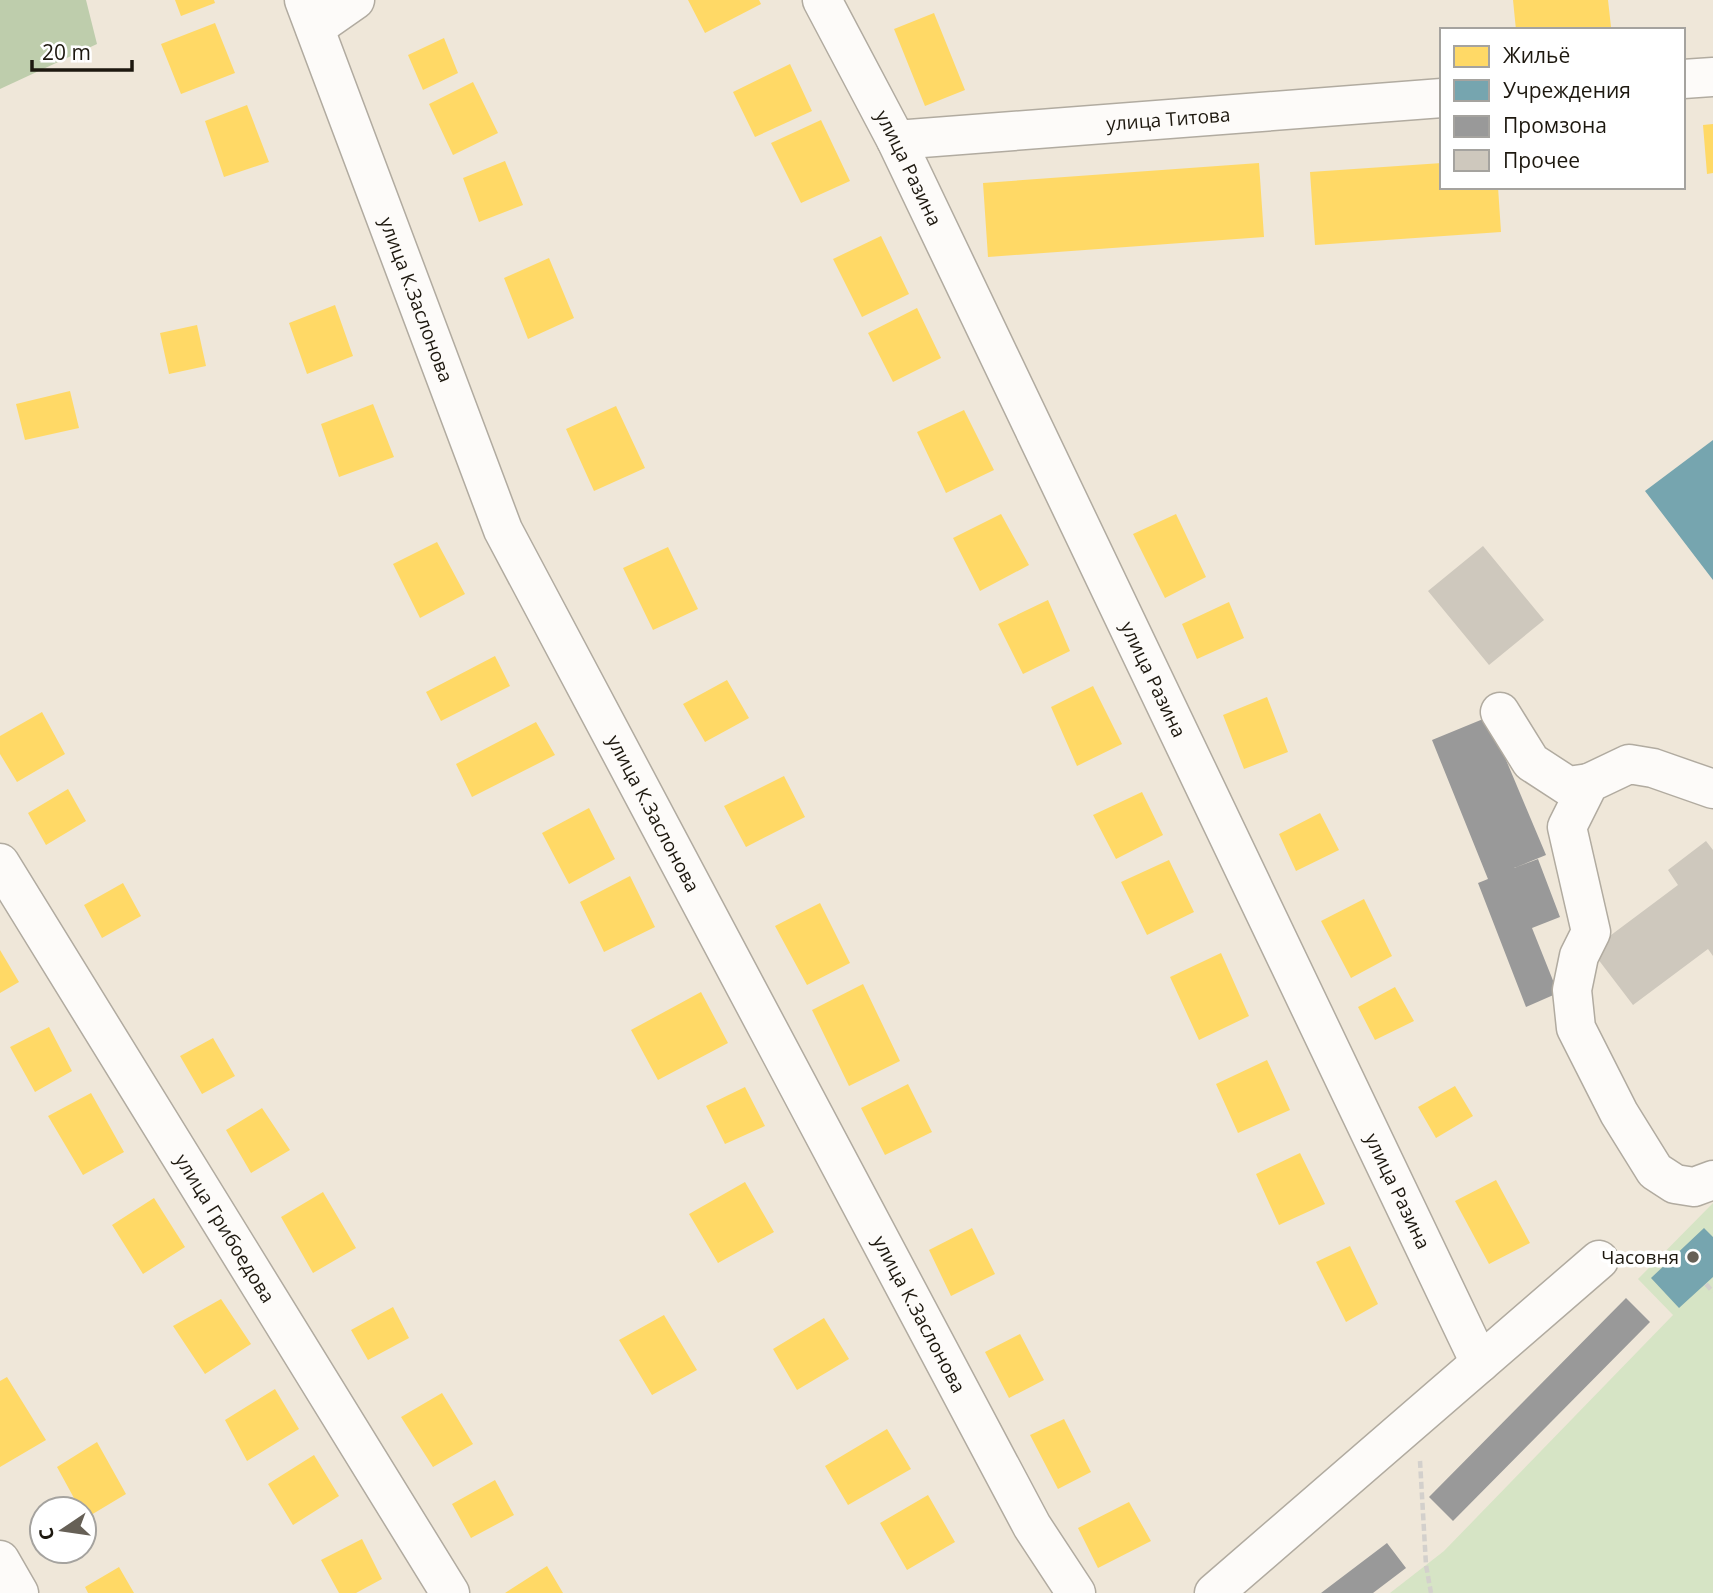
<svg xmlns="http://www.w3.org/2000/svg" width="1713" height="1593" viewBox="0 0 1713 1593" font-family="'Open Sans',sans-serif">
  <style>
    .green { fill: #d6e4c5 }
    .forest { fill: #becdac }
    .homes { fill: #ffd966 }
    .public { fill: #76a5af }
    .industry { fill: #999 }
    .building { fill: #cec8bd }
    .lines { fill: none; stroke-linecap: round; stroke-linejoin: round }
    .minor-casing { stroke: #b1aba0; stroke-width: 41 }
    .path { stroke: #d3d0cc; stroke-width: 4.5; stroke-dasharray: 7 3.5; stroke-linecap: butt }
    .minor { stroke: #fdfbf9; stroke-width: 38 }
    .poi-dot { fill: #666056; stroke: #fff; stroke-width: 2.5 }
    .labels { text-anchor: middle; stroke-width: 7; stroke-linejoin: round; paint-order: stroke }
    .street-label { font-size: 19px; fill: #1d180f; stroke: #fff }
    .poi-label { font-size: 19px; fill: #1d180f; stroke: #fff; text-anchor: end }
  </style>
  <rect width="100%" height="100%" fill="#efe7d9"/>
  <path class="green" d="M1713,1203V1593H1390L1444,1551L1673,1315L1638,1279Z"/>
  <path class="forest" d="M0,0H86L97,44L0,89Z"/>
  <path class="homes" d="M175,0H214L215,3L181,16Z
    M688,0H759L761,4L705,33Z
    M1513,0H1608L1611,27L1587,30H1516Z
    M934,13L965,90L925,106L894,29Z
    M215,23L235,73L181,94L161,44Z
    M444,38L458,73L423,90L408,55Z
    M790,64L812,111L755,137L733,92Z
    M473,82L498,133L453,155L429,104Z
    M247,105L269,162L224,177L205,121Z
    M821,120L850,181L801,203L771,143Z
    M1713,124V173L1707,174L1703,125Z
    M505,161L523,205L479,222L463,178Z
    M1259,163L1264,237L988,257L983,183Z
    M1442,163V187H1498L1501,232L1315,245L1310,172Z
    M881,236L909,294L862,317L833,259Z
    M549,258L574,318L528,339L504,278Z
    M335,305L353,356L307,374L289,323Z
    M917,308L941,358L893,382L868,333Z
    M197,325L206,366L169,374L160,333Z
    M70,391L79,428L25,440L16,404Z
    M373,404L394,457L339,477L321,424Z
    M616,406L645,468L594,491L566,429Z
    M964,410L994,470L946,493L917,432Z
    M1001,514L1029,565L980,591L953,538Z
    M1176,514L1206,577L1165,598L1133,534Z
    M437,542L465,594L420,618L393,564Z
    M668,547L698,609L653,630L623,568Z
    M1048,600L1070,651L1023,674L998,624Z
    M1229,602L1244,638L1197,659L1182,624Z
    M495,656L510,686L441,721L426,692Z
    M727,680L749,718L705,742L683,704Z
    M1093,686L1122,744L1077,766L1051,707Z
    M1267,697L1288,752L1244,769L1223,715Z
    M42,712L65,754L17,782L0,754V736Z
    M536,722L555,755L472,797L456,764Z
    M784,776L805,817L746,847L724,806Z
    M68,789L86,821L46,845L28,813Z
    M1142,792L1163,835L1116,859L1093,815Z
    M589,808L615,859L569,884L542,833Z
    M1320,813L1339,850L1296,871L1279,834Z
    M1169,860L1194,912L1147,935L1121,882Z
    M630,876L655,927L604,952L580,902Z
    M123,883L141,916L102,938L84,905Z
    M1364,899L1392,956L1351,978L1321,921Z
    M820,903L850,963L807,985L775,926Z
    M0,950L19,982L0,993Z
    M1221,953L1249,1016L1199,1040L1170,977Z
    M863,984L900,1061L849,1086L812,1010Z
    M1395,987L1414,1021L1375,1040L1358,1007Z
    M701,992L728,1043L658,1080L631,1030Z
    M49,1027L72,1071L35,1092L10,1047Z
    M213,1038L235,1076L202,1094L180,1056Z
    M1267,1060L1290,1110L1238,1133L1216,1084Z
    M908,1084L932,1132L885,1155L861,1108Z
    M1455,1086L1473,1116L1436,1138L1418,1107Z
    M745,1087L765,1126L725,1144L706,1106Z
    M91,1093L124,1152L83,1175L48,1116Z
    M262,1108L290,1150L251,1173L226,1130Z
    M1300,1153L1325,1204L1279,1225L1256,1174Z
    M1496,1180L1530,1243L1489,1264L1455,1201Z
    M745,1182L774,1232L718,1263L689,1214Z
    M323,1192L356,1248L313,1273L281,1217Z
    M154,1198L185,1247L143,1274L112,1225Z
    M972,1228L995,1274L951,1296L929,1250Z
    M1350,1246L1378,1304L1346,1322L1316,1262Z
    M221,1299L251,1344L205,1374L173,1326Z
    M393,1307L409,1338L368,1360L351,1330Z
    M664,1315L697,1370L652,1395L619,1340Z
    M824,1318L849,1359L797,1390L773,1349Z
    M1020,1334L1044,1380L1009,1398L985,1352Z
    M7,1377L46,1440L0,1467V1381Z
    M275,1389L299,1429L247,1461L225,1420Z
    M442,1393L473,1444L433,1467L401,1417Z
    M1064,1419L1091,1472L1058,1489L1030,1435Z
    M887,1429L911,1469L848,1505L825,1466Z
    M97,1442L126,1494L86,1518L84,1509H80L57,1467Z
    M314,1455L339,1496L293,1525L268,1484Z
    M495,1480L514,1515L471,1538L452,1504Z
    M928,1495L955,1542L907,1570L880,1523Z
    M1129,1502L1151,1541L1098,1568L1078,1528Z
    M362,1539L382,1579L356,1593H339L321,1560Z
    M547,1566L563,1593H505Z
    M119,1567L134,1593H88L85,1587Z"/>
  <path class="public" d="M1713,440V580L1645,491Z
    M1704,1228L1713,1237V1277L1679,1308L1651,1278Z"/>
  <path class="industry" d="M1488,717L1546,855L1514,868L1538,859L1560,917L1532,928L1558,993L1526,1007L1478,883L1488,879L1432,740Z
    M1626,1298L1650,1322L1453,1521L1429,1497Z
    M1387,1543L1406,1568L1373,1593H1321Z"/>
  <path class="building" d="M1483,546L1544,620L1489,665L1428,591Z
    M1706,841L1713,850V956L1708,949L1633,1005L1591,950L1678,885L1668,870Z"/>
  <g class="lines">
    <defs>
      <g id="minor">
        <path id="s1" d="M304,0L503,530L1032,1526L1076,1593"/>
        <path id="s2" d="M822,0L896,140L1480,1363"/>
        <path d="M315,28L355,0"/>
        <path d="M1683,79L1713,77"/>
        <path id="s3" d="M896,140L1442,98"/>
        <path d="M1500,712L1531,762L1568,786L1589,783"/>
        <path d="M1713,789L1653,768L1629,764L1589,783L1567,827L1591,932L1579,956L1572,990L1576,1028L1619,1113L1655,1171L1675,1184L1694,1187L1713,1180"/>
        <path id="s4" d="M0,863L450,1593"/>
        <path d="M0,1560L19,1593"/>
        <path d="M1214,1593L1599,1260"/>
      </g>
    </defs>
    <use href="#minor" class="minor-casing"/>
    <path class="path" d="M1706,1284L1713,1292
      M1420,1461L1426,1565L1431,1593"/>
    <use href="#minor" class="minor"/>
  </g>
  <circle class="poi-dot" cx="1693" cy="1257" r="7"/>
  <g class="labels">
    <g class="street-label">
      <text dy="7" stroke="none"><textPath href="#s3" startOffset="273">улица Титова</textPath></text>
      <text dy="7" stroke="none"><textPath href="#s2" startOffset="189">улица Разина</textPath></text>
      <text dy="7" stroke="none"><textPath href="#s1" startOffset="320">улица К.Заслонова</textPath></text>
      <text dy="7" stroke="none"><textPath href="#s2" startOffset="756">улица Разина</textPath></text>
      <text dy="7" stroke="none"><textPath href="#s1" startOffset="887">улица К.Заслонова</textPath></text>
      <text dy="7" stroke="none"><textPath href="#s2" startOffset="1323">улица Разина</textPath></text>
      <text dy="7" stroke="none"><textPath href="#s4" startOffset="429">улица Грибоедова</textPath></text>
      <text dy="7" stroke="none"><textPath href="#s1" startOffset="1454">улица К.Заслонова</textPath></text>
    </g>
    <g class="poi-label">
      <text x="1679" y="1264">Часовня</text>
    </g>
  </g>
  <rect x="1440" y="28" width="245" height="161" fill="#ffffff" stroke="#a5a39f" stroke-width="2"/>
  <rect x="1454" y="46" width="35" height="21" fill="#ffd966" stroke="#a5a39f" stroke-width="2"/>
  <text x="1503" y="63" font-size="21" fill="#1d180f">Жильё</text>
  <rect x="1454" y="80" width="35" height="21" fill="#76a5af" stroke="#a5a39f" stroke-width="2"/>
  <text x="1503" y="98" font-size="21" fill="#1d180f">Учреждения</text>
  <rect x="1454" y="116" width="35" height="21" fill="#999999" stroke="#a5a39f" stroke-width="2"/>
  <text x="1503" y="133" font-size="21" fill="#1d180f">Промзона</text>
  <rect x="1454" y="150" width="35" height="21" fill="#cec8bd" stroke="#a5a39f" stroke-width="2"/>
  <text x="1503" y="168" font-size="21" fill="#1d180f">Прочее</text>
  <g transform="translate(63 1530) rotate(257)"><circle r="33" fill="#ffffff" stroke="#a5a39f" stroke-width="2"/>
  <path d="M0-5L12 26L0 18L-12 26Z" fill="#666056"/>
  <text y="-10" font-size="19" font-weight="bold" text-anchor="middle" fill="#1d180f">С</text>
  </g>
  <path d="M32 60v10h100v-10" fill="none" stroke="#1d180f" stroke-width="3.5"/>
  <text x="42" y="60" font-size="21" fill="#1d180f" stroke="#ffffff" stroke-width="5" paint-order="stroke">20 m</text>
</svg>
